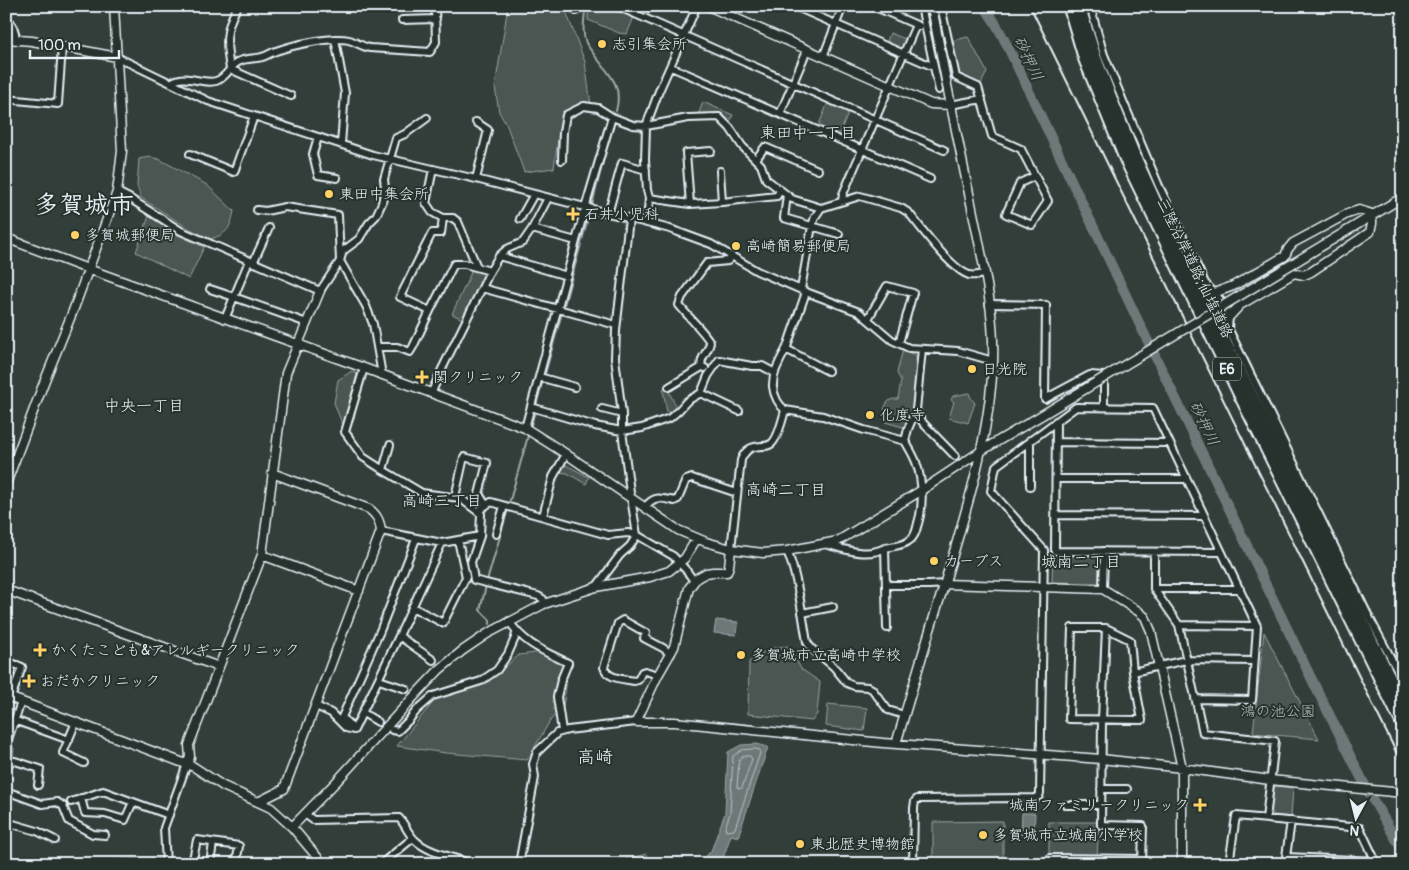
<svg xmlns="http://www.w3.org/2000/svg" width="1409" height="870" viewBox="0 0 1409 870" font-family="Pangolin,'Klee One',sans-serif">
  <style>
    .green { fill: #495651; stroke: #98a4a4 }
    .water { fill: #6d7978; stroke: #9ea9ab }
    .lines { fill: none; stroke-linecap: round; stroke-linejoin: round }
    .shore { stroke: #b7c1c5; stroke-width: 1 }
    .stream { stroke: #9ea9ab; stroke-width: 2 }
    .river { stroke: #6d7978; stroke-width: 10 }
    .minor-tunnel { stroke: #4d5956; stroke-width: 6; stroke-dasharray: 6 3; stroke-linecap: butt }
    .minor-casing { stroke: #e8f1f8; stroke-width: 10 }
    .tertiary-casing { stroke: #e8f1f8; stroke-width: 11 }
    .motorway-casing { stroke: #e8f1f8; stroke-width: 15 }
    .minor { stroke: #26332d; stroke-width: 6 }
    .tertiary { stroke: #26332d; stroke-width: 8 }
    .motorway { stroke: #26332d; stroke-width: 11 }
    .rail { stroke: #e8f1f8; stroke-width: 2 }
    .tertiary-bridge-casing { stroke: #e8f1f8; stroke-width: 11; stroke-linecap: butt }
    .tertiary-bridge { stroke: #26332d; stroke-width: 8 }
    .poi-dot { fill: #ffd166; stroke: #26332d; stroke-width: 2 }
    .labels { text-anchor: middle; stroke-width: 4; stroke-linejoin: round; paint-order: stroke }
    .shield { fill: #26332d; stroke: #aeb8bb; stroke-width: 1 }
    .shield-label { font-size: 14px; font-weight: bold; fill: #e8f1f8 }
    .poi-label { font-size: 15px; fill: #e8f1f8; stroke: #26332d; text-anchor: start }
    .street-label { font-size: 15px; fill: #e8f1f8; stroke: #26332d }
    .park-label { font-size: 15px; fill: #b0bbbe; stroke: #26332d }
    .water-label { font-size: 16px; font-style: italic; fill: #b1bbbe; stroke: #26332d }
    .neighbourhood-label { font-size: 16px; fill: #e8f1f8; stroke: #26332d }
    .quarter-label { font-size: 18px; fill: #e8f1f8; stroke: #26332d }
    .town-label { font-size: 25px; font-weight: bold; fill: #e8f1f8; stroke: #26332d }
  </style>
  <rect width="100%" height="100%" fill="#323e39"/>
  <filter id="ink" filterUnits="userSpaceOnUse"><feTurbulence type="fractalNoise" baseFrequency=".02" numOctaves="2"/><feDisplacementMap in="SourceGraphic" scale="10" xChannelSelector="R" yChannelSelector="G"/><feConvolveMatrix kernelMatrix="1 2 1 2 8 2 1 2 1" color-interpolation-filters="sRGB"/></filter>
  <g filter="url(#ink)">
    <path class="green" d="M508,6H564L585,62L591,105L560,125L554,168L524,172L507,126L499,112L495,87Z
      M588,6H611L634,17L627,34L619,33L588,20Z
      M890,33L908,40L903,49L900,50L886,44Z
      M968,37L987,72L981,84L958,74L951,41Z
      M829,100L850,109L839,135L818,127Z
      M703,102L733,115L730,122L720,114L698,115Z
      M149,157L159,159L207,185L234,211C230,229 228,233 211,239L190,229L141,198L137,186L139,159Z
      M149,216L178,235L204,247L189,279L136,252Z
      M473,268L485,273L465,320L452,314Z
      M903,349L918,357L915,410L906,428L885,422L888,414L884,409C888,401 888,399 898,399L901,381L897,373Z
      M352,371L357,374L343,426L334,403L338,380Z
      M667,388L677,408L670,413L667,412L663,390Z
      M969,393L971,398L975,403L968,423L949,418L954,402L951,400L953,396Z
      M566,465L589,477L586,484L567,473L559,472L561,466Z
      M1053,554L1098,555L1101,557L1100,583L1052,582Z
      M1264,632L1319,739L1253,733Z
      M789,646L801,669L820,682L817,714L812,721L748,714L749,662L770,648Z
      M551,651L563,660L566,687L563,707L550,721L527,760L446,753L397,746L444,689L484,685L519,655Z
      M828,704L867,708L864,731L826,726Z
      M1274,786L1293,788L1291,817L1274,815L1271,811Z
      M1003,821V864H933V822Z
      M1049,822H1099L1097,856L1049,855Z
      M647,854L649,864H603Z"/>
    <path class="water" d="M716,620L738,622L736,635L714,633Z
      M757,744L768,747L738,837L731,835L721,864H698L711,851L725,813L728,752L741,745Z
      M1022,813H1035L1034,835H1021Z"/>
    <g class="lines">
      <path class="shore" d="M756,749L760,750V753L735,828L734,830L726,831L725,828L730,813L733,756L742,750Z
        M744,756H750L752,759L742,788L740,789L737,787L739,760Z"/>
      <path class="stream" d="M582,8L585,11C584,22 582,33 586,43C588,47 592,51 595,56C610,75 623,85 616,111
        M592,205L610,134
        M545,374L589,215
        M536,406L542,383
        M531,425L535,411
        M509,504L528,436
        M487,581L508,509
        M486,586L480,610L490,620V624"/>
      <path class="river" d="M984,6L996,24L1007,45L1140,325L1316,688L1370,795L1403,851"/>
      <path class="minor-tunnel" d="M406,689L422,697"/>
      <defs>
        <path id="minor" d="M238,6C224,29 226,44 230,69L291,96
          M572,6L576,11L582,6
          M617,6L944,150
          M794,6L934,67
          M873,6L919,26
          M921,6L939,90
          M941,6L956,77L978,87L992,136L1021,149L1048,201L1032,225L1006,214L1020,183L1035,176
          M1090,6L1104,55L1125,106L1159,186L1205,283L1224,304L1229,317L1228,328L1368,615L1403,681
          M6,18C13,24 15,30 16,39
          M402,20L436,19
          M335,39L345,93L341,144
          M117,57L208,101L373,155L476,179L670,229L711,244L757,271L806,292L859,312L892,340L909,348L958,351L993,361
          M823,57L843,6
          M671,67L930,179
          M171,83C185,72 201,85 216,81C227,78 230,65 240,61C246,58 255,59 262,57C267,56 272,52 276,51C293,45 332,36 349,40C356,42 363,47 370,48L430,52L436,42L435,6
          M6,99L58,104L62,47
          M950,105L982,99
          M780,114L807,50
          M476,122L488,130L476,179
          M318,137L313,154L318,175L337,178
          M190,154L234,172L254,116
          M756,159L765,147L818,170
          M562,160L563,132L566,115L584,106L598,108L612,117L633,125L646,126L688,118L719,117L730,128L742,146L761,165L766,179L792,199L821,208
          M433,169L426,203L432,212L443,218
          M720,171L722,202
          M117,192L129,198L181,231L320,291L340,261L343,251L359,239L369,223L376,216L382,203L385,188L384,179L396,138L405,134L427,118
          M787,195L784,218L839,234
          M649,198L690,204L722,202L777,196L780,190
          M842,201L843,194L916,25
          M690,204L686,153L711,151
          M257,210L266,211L285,207L338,215L340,261L366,306L373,324L382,375
          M608,214L622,163L646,170
          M520,219L534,194
          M629,219L616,330L615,358L622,414V431L630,492L637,535L673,556L686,570L694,581
          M647,223L649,198L647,190L645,160L646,126L659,91L697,6
          M532,229L576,241
          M499,256L567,276
          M249,261L234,297L307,323
          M253,263L269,228
          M490,271L499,256L507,249L523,242L532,229L548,198
          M210,289L234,297L225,319
          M801,289L812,226L815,217L821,208L860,196L901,208L909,213C921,228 951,269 969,275C974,276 980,275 985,274
          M989,304L1046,305L1045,399L1090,375L1104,376V407
          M430,311L400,297L432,233H441L443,218H453L458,222L477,267
          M868,319L887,286L913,293L899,343
          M377,347H397L410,352L413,347L430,311L454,264H465L490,271L482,288L616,325
          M786,349L828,371
          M702,367C699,357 709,352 710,342C702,329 689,318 679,305L682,297L707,263L728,261L732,256
          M364,368L345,432L363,457L383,470L422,493L460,498L481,514L480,536L442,543L381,531
          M539,377L575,387
          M669,387L702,367L705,368
          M701,393L739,411
          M431,394L442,369L482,288
          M531,407L595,426L622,431L642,428L670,418L679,410L687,401L701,393L708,376L719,360L752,366H762L775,373
          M602,409L622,414
          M785,410L823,416L864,430L905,441C909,448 913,454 916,462C923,482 924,506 917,527C916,532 914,537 910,540C904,546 893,546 885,548
          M916,410L923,423L955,456
          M1056,421L1055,551L1221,552
          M525,428L585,208L612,117
          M1030,440V486
          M905,441L908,429L916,410L922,349
          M1056,442L1168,443
          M383,470L390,445
          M1056,479H1186
          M455,497L464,457L487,463L479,494L486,505
          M645,507C655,495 660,498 674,501L678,499L686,480L692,478L737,493
          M478,511L491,502L608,535L628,533L637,535L630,546L620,555L596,587
          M1056,515L1204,516
          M543,516L553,477L566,454
          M496,534L504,506
          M480,536L471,562L474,580L538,596L543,599L544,604
          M825,544C844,549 866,558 885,548L887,628
          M731,549L741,460C745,450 751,446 763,446C766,446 768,446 771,444C777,440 783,418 785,410C779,405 774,396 773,387C772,372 781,360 787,347C793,329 800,310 806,292
          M787,551C798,577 802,614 807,642L811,648L834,667L847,683L854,686L868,687L872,689L888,710L904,715
          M1154,552V589L1179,625L1203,733L1275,741L1266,819
          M886,585H930L944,584
          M1103,589L1104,551
          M1154,589H1240
          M412,607L443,623L466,577L458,540
          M802,613L833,607
          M509,621C524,644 544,651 568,663L561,680L557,697L562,731
          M1179,625L1257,626
          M1072,628H1106L1130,640L1133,672L1142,720L1069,719Z
          M1106,628L1102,719L1101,825L1143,826L1142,864
          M433,660L399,636L442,543
          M6,661L22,667L11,698
          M1133,672L1186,660L1254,661
          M658,675L645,671L642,672L638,680L634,681C624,679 607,679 604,667L618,623L623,620L646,633L644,638L663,648L671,654
          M379,680L406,689
          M316,706L331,713L346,728L354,730L399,636
          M363,713L378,722
          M14,720L69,740
          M76,722L63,753L84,763
          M354,730L342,717L380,631L416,539
          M392,730L398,731L408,721L417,710L433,696L481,681L497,670L508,654L515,638L516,633
          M6,762L15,761L40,769L38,785
          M6,783L9,750L7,742L21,702
          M1101,789H1127
          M6,791L42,804L57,802L63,806L69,821L93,834L105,835
          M81,798L85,813L105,814L125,820L133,802
          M71,802L103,791L169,815
          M1066,805H1102
          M305,814L313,820L399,818C405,824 408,834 415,840C428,853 454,857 472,864
          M6,822L37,831L55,840
          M6,852L9,864
          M1286,857L1376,861
          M24,864L26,862H40
          M123,864L166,863
          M166,864L164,828L187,764
          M192,864L197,840L239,846L236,864
          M210,864L213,843
          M381,864L413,838
          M519,864L535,777L533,764L537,752L557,733L568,730L636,722
          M913,864L914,808L915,801L917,799L1035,798L1039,796L1040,793L1044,550L991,491L996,466L1076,407L1153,408L1257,626L1252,700L1195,699
          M1050,864V858L1142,859
          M1229,864L1236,816L1360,828L1377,864
          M1285,864L1291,821"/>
        <path id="tertiary" d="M708,6L931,104L950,105
          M6,39L32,41L117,57
          M6,238L77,265L364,368L525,428L566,454L678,530L706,542L731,549L763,553L787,551L838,541L922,490L981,451L1042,415
          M1297,261L1403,197
          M1214,293L1233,286L1285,256L1288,249L1293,243L1347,214L1359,210L1372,214V224L1370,232L1311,272L1304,275L1294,273L1240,305L1229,317
          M6,484L43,385L73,311L117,192L122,151L114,6
          M731,549L729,566L727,572H713L706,573L697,578L689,588L674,647L658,675L636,722H674L883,743L1101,759L1182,768L1270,780L1403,793
          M262,555L359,591
          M944,584L1103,589L1138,611L1145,617L1151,631L1182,768V864
          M6,590L219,667
          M6,696L194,767L223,786L271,808L292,827L323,864
          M896,744C911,694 925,644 941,595C964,518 989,442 993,362C995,310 982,258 972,208C958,140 944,74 932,6
          M187,764L190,757L189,745L262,555L286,373L320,291
          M258,802L284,789L381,531C380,521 377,515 369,509L272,473
          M292,827L336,782L419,691L439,670L462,651L487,634L544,604L596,587L650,577L669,571L685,558L697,538"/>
        <path id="motorway" d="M1069,6L1085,60L1125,158L1238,391L1403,725
          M1079,6L1095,57L1114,106L1134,155L1158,208L1305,502L1372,642L1403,704"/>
      </defs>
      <use href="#minor" class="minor-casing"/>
      <use href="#tertiary" class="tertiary-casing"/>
      <use href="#motorway" class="motorway-casing"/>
      <use href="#minor" class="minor"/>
      <use href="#tertiary" class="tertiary"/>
      <use href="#motorway" class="motorway"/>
      <path class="rail" d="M1030,6L1403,766"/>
      <defs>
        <path id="tertiary-bridge" d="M1042,415L1297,261"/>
      </defs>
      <use href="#tertiary-bridge" class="tertiary-bridge-casing"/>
      <use href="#tertiary-bridge" class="tertiary-bridge"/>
    </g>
  </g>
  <g class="poi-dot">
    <circle cx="602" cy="44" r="5"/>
    <circle cx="329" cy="194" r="5"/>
    <path d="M570.5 206.5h5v5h5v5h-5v5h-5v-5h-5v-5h5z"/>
    <circle cx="75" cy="235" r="5"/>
    <circle cx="736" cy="246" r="5"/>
    <circle cx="972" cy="369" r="5"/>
    <path d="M419.5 369.5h5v5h5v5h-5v5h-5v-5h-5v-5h5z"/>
    <circle cx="870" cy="415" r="5"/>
    <circle cx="934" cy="561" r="5"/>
    <path d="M37.5 642.5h5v5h5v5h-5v5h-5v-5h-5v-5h5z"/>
    <circle cx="741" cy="655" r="5"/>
    <path d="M26.5 673.5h5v5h5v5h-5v5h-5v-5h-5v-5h5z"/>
    <path d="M1197.5 797.5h5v5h5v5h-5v5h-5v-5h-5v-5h5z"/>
    <circle cx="983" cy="835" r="5"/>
    <circle cx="800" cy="844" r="5"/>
  </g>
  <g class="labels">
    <rect class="shield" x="1213" y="357.5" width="28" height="23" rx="4"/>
    <g class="shield-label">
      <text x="1227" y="374">E6</text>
    </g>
    <g class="poi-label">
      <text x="612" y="49">志引集会所</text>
      <text x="339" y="199">東田中集会所</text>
      <text x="584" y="219">石井小児科</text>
      <text x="85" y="240">多賀城郵便局</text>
      <text x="746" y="251">高崎簡易郵便局</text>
      <text x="982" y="374">日光院</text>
      <text x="433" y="382">関クリニック</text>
      <text x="880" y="420">化度寺</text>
      <text x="944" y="566">カーブス</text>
      <text x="51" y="655">かくたこども&amp;アレルギークリニック</text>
      <text x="751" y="660">多賀城市立高崎中学校</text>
      <text x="40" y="686">おだかクリニック</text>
      <text x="1189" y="810" text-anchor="end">城南ファミリークリニック</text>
      <text x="993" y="840">多賀城市立城南小学校</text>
      <text x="810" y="849">東北歴史博物館</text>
    </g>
    <g class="street-label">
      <text transform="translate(1195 268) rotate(64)" y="5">三陸沿岸道路;仙塩道路</text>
    </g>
    <g class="park-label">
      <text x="1278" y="716">鴻の池公園</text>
    </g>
    <g class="water-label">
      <text transform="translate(1029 58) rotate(64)" y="6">砂押川</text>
      <text transform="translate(1205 423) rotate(64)" y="6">砂押川</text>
    </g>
    <g class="neighbourhood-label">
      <text x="808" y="138">東田中一丁目</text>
      <text x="144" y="411">中央一丁目</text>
      <text x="786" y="495">高崎二丁目</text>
      <text x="442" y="506">高崎三丁目</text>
      <text x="1081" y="567">城南二丁目</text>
    </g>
    <g class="quarter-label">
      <text x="595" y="763">高崎</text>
    </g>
    <g class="town-label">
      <text x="84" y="213">多賀城市</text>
    </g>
  </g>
  <rect width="1409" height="870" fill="none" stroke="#26332d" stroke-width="25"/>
  <rect x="12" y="12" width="1384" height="845" fill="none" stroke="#e8f1f8" stroke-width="2" filter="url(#ink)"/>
  <g transform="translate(1356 818) rotate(187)" stroke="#26332d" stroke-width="4" paint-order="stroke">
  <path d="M0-4L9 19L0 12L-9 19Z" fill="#e8f1f8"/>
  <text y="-8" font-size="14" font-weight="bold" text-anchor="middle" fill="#e8f1f8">N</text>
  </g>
  <path d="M30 50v8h89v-8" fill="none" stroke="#e8f1f8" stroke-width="2.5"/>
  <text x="38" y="50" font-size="15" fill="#e8f1f8" stroke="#26332d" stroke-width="4" paint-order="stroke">100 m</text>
</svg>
